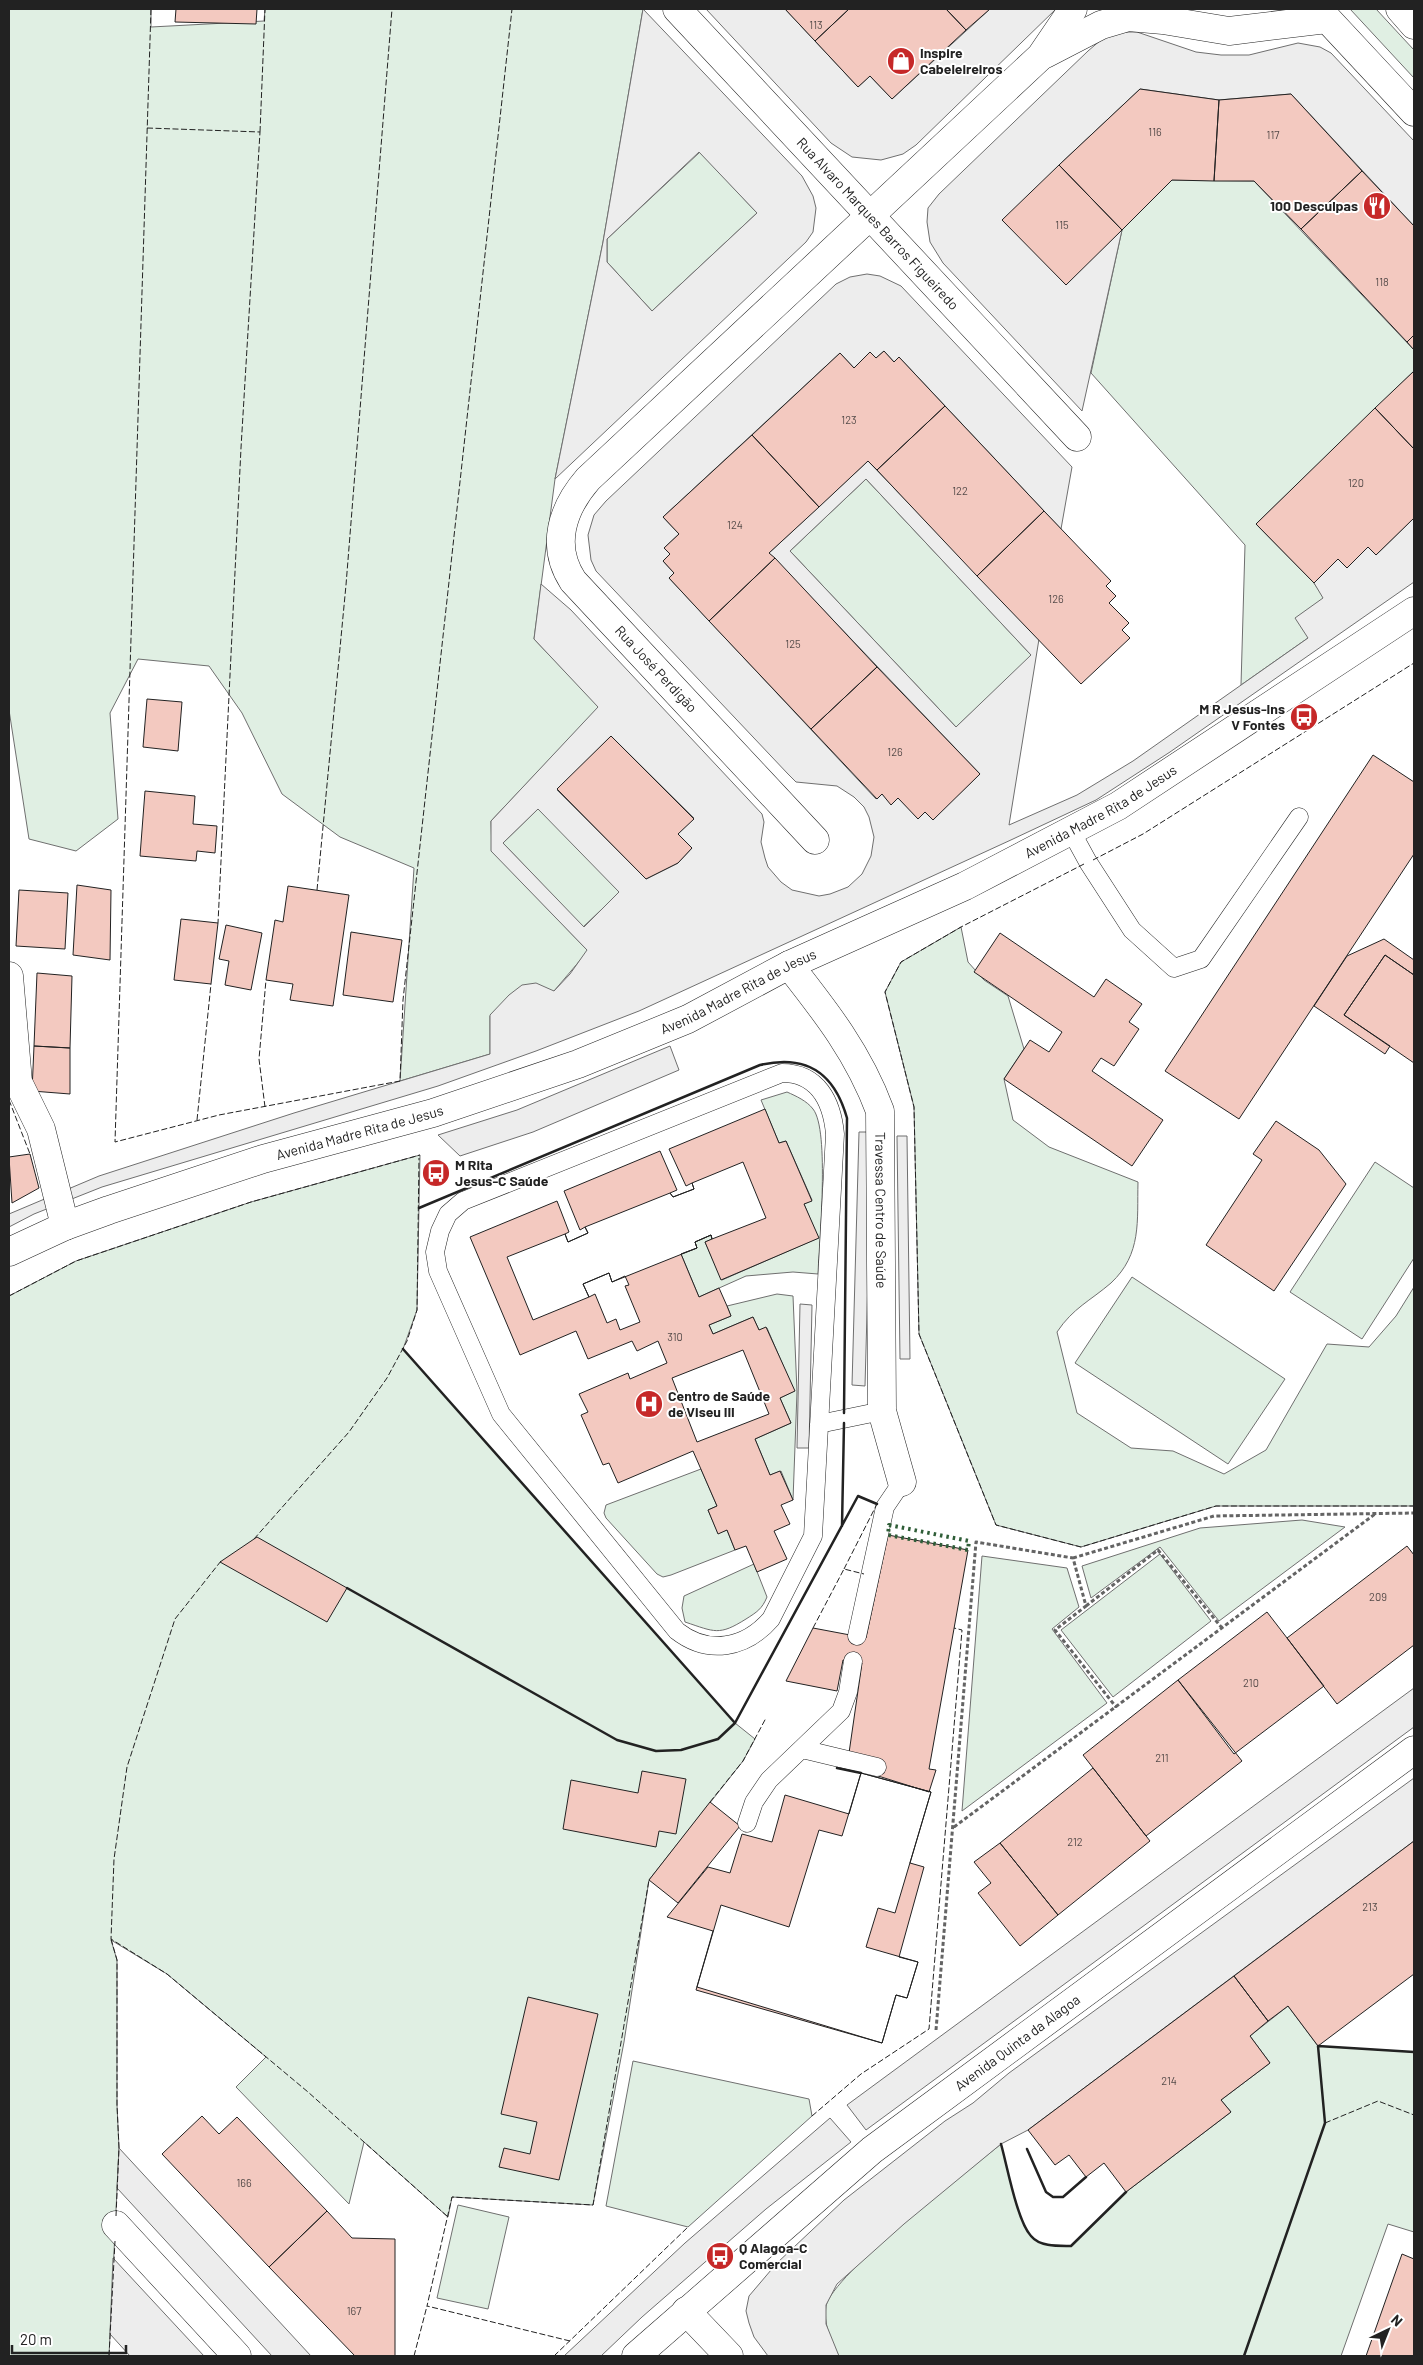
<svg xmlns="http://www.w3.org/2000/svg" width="1423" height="2365" viewBox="0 0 1423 2365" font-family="Barlow,sans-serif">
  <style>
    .green { fill: #e0efe3; stroke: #6f6f6f }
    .parking { fill: #ededed; stroke: #6f6f6f; fill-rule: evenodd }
    .building { fill: #f3c9c0; stroke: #222; fill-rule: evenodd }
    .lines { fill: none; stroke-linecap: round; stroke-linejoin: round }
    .service-casing { stroke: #222; stroke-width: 19 }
    .minor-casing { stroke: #222; stroke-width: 29 }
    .tertiary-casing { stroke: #222; stroke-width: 29 }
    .path { stroke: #646464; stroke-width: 3; stroke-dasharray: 4 2.5; stroke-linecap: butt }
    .service { stroke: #fff; stroke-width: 18 }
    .minor { stroke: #fff; stroke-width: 28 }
    .tertiary { stroke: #fff; stroke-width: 28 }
    .hedge { stroke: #2f5e38; stroke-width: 4; stroke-dasharray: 2.5 4; stroke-linecap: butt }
    .fence { stroke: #222; stroke-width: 1; stroke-dasharray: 6 2.5; stroke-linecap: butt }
    .wall { stroke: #222; stroke-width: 2.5 }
    .labels { text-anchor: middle; stroke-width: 4; stroke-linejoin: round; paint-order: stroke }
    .number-label { font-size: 11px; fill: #564c4a }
    .poi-label { font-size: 14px; font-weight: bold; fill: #222; stroke: #fff; text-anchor: start }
    .street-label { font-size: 14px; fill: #222; stroke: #fff }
  </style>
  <rect width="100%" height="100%" fill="#fff"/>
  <path class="green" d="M9,9H151V27L264,21L265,9H643L603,242L555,479L534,639L599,707L491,821L492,851L588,951L554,991L490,1016V1054L400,1081L414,868L340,837L282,794L242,713L209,666L138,659L110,713L118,819L76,851L29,839L9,710Z
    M1350,9H1376L1414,50V78Z
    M700,152L757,213L652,311L607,262V239Z
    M1172,180L1254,181L1414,350V371L1256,524L1314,583L1324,598L1308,638L1241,685L1245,545L1091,373L1122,230Z
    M866,479L1032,656L956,727L790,551Z
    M539,808L620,892L583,927L503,843Z
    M961,927L968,962L984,980L1008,996L1024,1049L1004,1079L1013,1120L1049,1147L1138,1182C1137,1221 1142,1254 1111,1283C1090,1301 1073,1308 1057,1332L1077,1413L1131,1448L1173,1451L1224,1474L1266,1450L1327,1344L1369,1347L1396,1316L1414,1287V1506H1216L1081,1547L996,1525L919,1334L914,1107L885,992L901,962Z
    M787,1092C796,1096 807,1101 813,1109C830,1130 819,1243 818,1274L793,1272L746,1276L699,1297L681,1254L697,1248L695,1242L711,1235L712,1239L705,1242L722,1280L818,1238L804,1204L812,1200L786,1141L779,1143L761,1100Z
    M420,1155L417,1310L403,1349L735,1723L755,1739L743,1761L649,1880L624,2042L593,2205L452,2197L448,2217L364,2142L349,2204L236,2087L266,2057L167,1974L111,1940L117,1960V2105L119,2148L109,2356H9V1296L76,1261L251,1202Z
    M1375,1162L1414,1188V1258L1362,1339L1290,1292Z
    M1132,1277L1285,1379L1228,1464L1075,1363Z
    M777,1294L793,1296L797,1392L793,1500L781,1471L770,1475L755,1439L791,1423L780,1398L794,1391L767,1328L759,1330L753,1317L713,1334L709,1325L731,1316L727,1306Z
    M701,1469L717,1506L708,1510L718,1533L727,1530L735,1550L671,1575L663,1577L657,1574L606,1518L604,1513L606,1505Z
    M1302,1520L1345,1527L1219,1621L1160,1547L1091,1598L1082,1566L1200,1528Z
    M1160,1554L1211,1621L1113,1697L1061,1630Z
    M982,1556L1067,1568L1079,1607L1052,1629L1107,1703L962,1811Z
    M754,1564L767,1597C762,1609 757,1612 746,1619C719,1636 715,1632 685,1622L682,1608L684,1596Z
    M1288,2006L1318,2046L1414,2052V2232L1388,2224L1341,2356H839C831,2343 823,2322 826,2306C832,2275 969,2170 1001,2144C1007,2165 1017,2221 1031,2236C1041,2247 1058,2246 1071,2246L1126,2192L1231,2112L1221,2100L1270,2063L1250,2036Z
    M633,2061L809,2099L812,2116L688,2227L606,2206Z
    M458,2205L509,2217L488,2309L437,2298Z"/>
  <path class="parking" d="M643,9L802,176L813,196L816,208L813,232L806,242L555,479L603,242ZM699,152L757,213L652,311L607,262V239Z
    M706,9H785L858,87L870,76L892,99L990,9H1056L916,145L903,154L881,160L852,157L831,143Z
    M1121,32H1137L1196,52L1221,55H1249L1298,43L1320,47L1331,53L1414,141V226L1291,94L1219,100L1140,89L1059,165L1122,230L1082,411L943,263L930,242L927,222L928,208L939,194L1088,51L1102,39Z
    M867,274L880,276L901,286L1072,467L1061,529L899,357L894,362L884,351L876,358L870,352L854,368L840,353L663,517L679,534L664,548L670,554L663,561L674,573L669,578L876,799L882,794L892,804L898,798L918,818L925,812L933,819L980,774L769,553L868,461L1039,639L1009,825L1077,795L1133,761L1308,638L1295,618L1323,598L1314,583L1338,559L1347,568L1368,547L1376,555L1414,518V582L1170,752L1096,800L1013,839L639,1011L536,1051L438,1086L102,1187L34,1214L9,1227V1214L99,1176L294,1113L490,1054V1015L509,995L522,985L536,983L554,991L570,974L587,950L491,851V821L598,707L534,639L541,584L571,610L762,814L764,822L761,842L765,858L768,867L781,882L792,890L819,896L830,894L848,887L862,874L871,856L874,837L869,817L864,807L854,797L837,786L796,782L788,774L596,571L591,560L588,535L594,515L606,501L836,284L850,277ZM866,479L1031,655L956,727L790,551ZM611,736L694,818L678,834L692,848L678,863L646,879L557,790ZM538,809L619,892L584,927L503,843Z
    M670,1046L679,1070L533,1132L460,1156L438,1135L517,1110Z
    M859,1132H872L865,1386L852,1385Z
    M897,1136H907L910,1359H900Z
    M800,1304L812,1305L809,1448H797Z
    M1414,1688V1727L866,2130L847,2105Z
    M1414,1778V1841L1028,2130L1001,2144L904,2224L837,2284L826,2305V2324L839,2356H768L754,2337L749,2323L746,2311L749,2296L777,2263L844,2200L945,2121L973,2103L1009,2073Z
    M830,2118L851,2142L766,2209L642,2317L601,2356H564L685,2243Z
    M119,2148L311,2356H272L117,2188Z
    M113,2258L204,2356H130L110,2334Z"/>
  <path class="building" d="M176,9H257L256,24L175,22Z
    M785,9H849L815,41Z
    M849,9H946L966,30L892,99L870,76L858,87L815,41Z
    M946,9H990L966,30Z
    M1140,89L1219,100L1214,181L1172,180L1122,230L1059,165Z
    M1291,94L1362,171L1301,229L1254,181H1214L1219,100Z
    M1059,165L1122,230L1066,285L1002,220Z
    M1362,171L1414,226V335L1407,342L1301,229Z
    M1414,335V350L1407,342Z
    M884,351L894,362L899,357L945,406L877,470L868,461L819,507L752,435L840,353L854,368L870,352L876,358Z
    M1414,371V449L1375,408Z
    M945,406L1044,511L977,576L877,470Z
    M1375,408L1414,449V518L1376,555L1368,547L1347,568L1338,559L1314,583L1256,524Z
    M752,435L819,507L769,553L775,558L709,621L669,578L674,573L663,561L670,554L664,548L679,534L663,517Z
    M1044,511L1111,581L1106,586L1116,596L1109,603L1129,623L1122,630L1130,638L1081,684L977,576Z
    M775,558L877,667L811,729L709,621Z
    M877,667L980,774L933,820L925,812L918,819L898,798L891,805L882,794L877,799L811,729Z
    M147,699L182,702L178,751L143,747Z
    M611,736L694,819L678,834L692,848L678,863L646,879L557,789Z
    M1373,755L1414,782V854L1239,1119L1165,1071Z
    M145,791L195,796L193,824L217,826L215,853L197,851L196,861L140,856Z
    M77,885L111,890L110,960L73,955Z
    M288,886L349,895L333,1006L290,1000L293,984L266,980L275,920L283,922Z
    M19,890L68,893L65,949L16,946Z
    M181,919L218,923L211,984L174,980Z
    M226,925L262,933L251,990L225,985L229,961L219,959Z
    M351,932L402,940L393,1002L343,995Z
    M1000,933L1094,997L1106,979L1142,1004L1129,1022L1139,1029L1114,1066L1101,1058L1092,1071L1163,1120L1132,1166L1004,1079L1030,1040L1049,1052L1062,1032L974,972Z
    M1384,939L1414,960V975L1385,955L1344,1015L1390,1046L1385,1054L1314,1006L1347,956Z
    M1385,955L1414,975V1063L1344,1015Z
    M37,973L72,976L70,1048L34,1046Z
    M34,1046L70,1048V1094L32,1091Z
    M765,1109L779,1143L786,1141L812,1201L804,1204L819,1238L721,1280L705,1242L712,1239L711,1235L695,1242L697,1248L681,1254L699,1297L719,1288L727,1306L731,1316L709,1325L713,1334L753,1317L759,1330L766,1327L795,1391L780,1398L791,1423L755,1439L770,1475L780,1471L793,1500L781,1505L790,1524L774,1531L787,1559L757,1572L746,1546L735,1550L727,1530L718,1534L708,1510L717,1506L693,1451L618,1483L609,1463L603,1465L581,1415L588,1412L579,1394L628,1373L630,1379L667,1363L658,1341L637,1351L632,1341L588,1359L576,1331L520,1355L470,1237L557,1201L569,1232L565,1234L568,1242L588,1233L585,1227L580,1230L564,1191L660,1151L677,1190L670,1193L673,1197L694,1189L692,1183L686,1186L669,1149ZM609,1273L612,1282L625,1276L629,1285L625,1286L640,1322L620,1330L616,1319L607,1323L595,1294L589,1297L583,1284Z
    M1276,1121L1319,1150L1346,1184L1274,1291L1206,1245L1262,1160L1253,1154Z
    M30,1154L39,1188L12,1203L9,1157Z
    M743,1162L766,1218L712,1239L711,1235L695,1242L697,1248L612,1282L609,1273L583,1284L589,1297L533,1320L507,1257L565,1234L568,1242L588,1233L585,1227L670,1193L673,1197L694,1189L692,1183Z
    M743,1350L769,1414L697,1442L672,1378Z
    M888,1535L968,1550L929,1769L936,1770L929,1792L875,1775L849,1753L862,1663L843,1660L837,1691L786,1681L813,1628L866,1638Z
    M257,1537L347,1588L327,1622L220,1562Z
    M1407,1546L1414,1555V1645L1337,1704L1287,1638Z
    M1267,1612L1324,1686L1234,1754L1178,1680Z
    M1178,1680L1242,1761L1146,1836L1083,1755Z
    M1093,1768L1150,1841L1058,1915L1000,1843Z
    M642,1771L686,1779L676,1834L659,1831L656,1847L563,1829L571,1780L638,1793Z
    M861,1773L931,1792L910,1863L924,1867L899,1957L918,1962L907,1998L896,1995L882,2043L696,1990L713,1931L667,1917L708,1867L730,1873L742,1834L772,1842L785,1795L849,1814Z
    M861,1773L931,1792L895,1913L878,1908L866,1947L918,1962L907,1998L896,1995L882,2043L697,1987L721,1905L789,1927L819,1830L842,1836Z
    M710,1802L740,1826L678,1903L649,1880Z
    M1414,1841V1974L1318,2046L1288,2006L1268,2021L1234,1976Z
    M1000,1843L1058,1915L1020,1946L978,1893L991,1883L974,1862Z
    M1234,1976L1268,2021L1250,2036L1270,2063L1221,2100L1231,2112L1126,2192L1104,2163L1086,2177L1069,2155L1055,2165L1028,2130Z
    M528,1997L598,2014L559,2180L499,2167L504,2148L530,2154L537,2122L501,2114Z
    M202,2116L219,2134L237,2117L327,2211L269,2267L162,2154Z
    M327,2211L352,2238L395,2239V2356H355L269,2267Z
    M1402,2254L1414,2259V2356H1366Z"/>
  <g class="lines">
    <defs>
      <path id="service" d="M1071,831L1088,862L1132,930L1174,968L1201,959L1299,817
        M782,1073C818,1073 832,1102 835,1134L813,1536L771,1619C745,1649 708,1655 677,1631L501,1414L438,1271L435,1252L440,1231L448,1214L463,1201Z
        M819,1424L882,1411
        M857,1636L885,1507L902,1482
        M802,1749L877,1767
        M747,1823L754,1802L769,1780L841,1711L848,1692L853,1661"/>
      <g id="minor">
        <path id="s1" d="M677,9L1077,437"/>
        <path d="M1045,54L1101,25L1128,17L1163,20L1229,31L1327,19"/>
        <path d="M815,840L573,581C550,546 562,509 588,479L1041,56L1073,9"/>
        <path id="s2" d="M789,965C826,1012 859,1054 880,1111L882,1411L902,1482"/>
        <path d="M9,976L18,1082L41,1129L65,1226"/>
        <path d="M116,2225L237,2356"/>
        <path d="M686,2311L729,2356"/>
      </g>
      <g id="tertiary">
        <path d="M1318,9L1414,112"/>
        <path d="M1400,9L1414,25"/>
        <path id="s3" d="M9,1252L65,1226L109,1210L263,1159L433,1113L578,1064L688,1019L789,965L965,886L1118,806L1414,611"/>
        <path id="s4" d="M636,2356L872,2150L1414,1750"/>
      </g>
    </defs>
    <use href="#service" class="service-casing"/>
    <use href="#minor" class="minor-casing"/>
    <use href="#tertiary" class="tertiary-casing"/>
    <path class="path" d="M1073,1558L1214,1516L1414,1513
      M1086,1606L1158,1550L1222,1628
      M954,1827L1375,1514
      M936,2030L976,1542L1073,1558L1086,1606L1055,1630L1116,1707"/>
    <use href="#service" class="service"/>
    <use href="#minor" class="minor"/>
    <use href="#tertiary" class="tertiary"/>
    <path class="hedge" d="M889,1525L969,1541L968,1550L888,1535Z"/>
    <path class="fence" d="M151,9L115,1142L219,1115L400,1081L403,1000L512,9
      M147,128L260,132L241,448L218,923
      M260,132L265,9
      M1093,860L1143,834L1414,663
      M1084,864L961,927L901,962L885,992L914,1107L919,1334L996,1525L1081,1547L1216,1506H1414
      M317,890L346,585L392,9
      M9,1100L30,1154
      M265,1107L259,1059L266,980
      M197,1120L211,984
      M9,1296L76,1261L251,1202L420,1155
      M254,1539L349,1432L387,1378L407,1341L417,1310L419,1158
      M221,1561L175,1619L127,1767L114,1859L111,1939L167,1974L308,2092L448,2217
      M844,1569L877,1504
      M813,1628L844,1569L864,1574
      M710,1802L743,1761L766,1718
      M111,1939L117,1960V2105L119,2148L116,2216
      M812,2116L861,2074L929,2029L962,1630L954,1628
      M1325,2123L1378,2101L1414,2115
      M570,2341L427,2306L452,2197L593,2205L649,1880
      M109,2356L115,2241
      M414,2356L427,2306
      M554,2356L688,2227"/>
    <path class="wall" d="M419,1208L760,1065C806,1054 834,1072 847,1118L844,1413
      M403,1349L735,1723
      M842,1526L844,1423
      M347,1588L617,1740L656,1751L681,1750L718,1739L735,1723L858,1496L877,1504
      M837,1768L861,1773
      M1001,2144C1007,2165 1017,2221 1031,2236C1040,2247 1058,2246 1071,2246L1126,2192
      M1027,2149L1046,2192L1053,2197H1063L1086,2177
      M1244,2356L1325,2123L1318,2046L1414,2052"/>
  </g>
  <defs>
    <symbol id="shop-disc" viewBox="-11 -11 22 22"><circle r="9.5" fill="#c62828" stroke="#fff"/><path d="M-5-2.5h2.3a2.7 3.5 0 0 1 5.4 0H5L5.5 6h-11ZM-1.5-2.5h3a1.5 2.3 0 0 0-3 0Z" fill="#fff"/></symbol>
    <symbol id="restaurant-disc" viewBox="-11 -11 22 22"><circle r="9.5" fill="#c62828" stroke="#fff"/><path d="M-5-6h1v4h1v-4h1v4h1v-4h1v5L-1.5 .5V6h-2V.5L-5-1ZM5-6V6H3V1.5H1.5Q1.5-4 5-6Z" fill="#fff"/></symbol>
    <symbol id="bus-disc" viewBox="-11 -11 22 22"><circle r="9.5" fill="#c62828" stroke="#fff"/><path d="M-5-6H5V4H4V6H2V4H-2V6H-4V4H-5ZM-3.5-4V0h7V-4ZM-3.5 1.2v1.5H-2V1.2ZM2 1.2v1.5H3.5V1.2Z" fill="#fff"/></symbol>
    <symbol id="hospital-disc" viewBox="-11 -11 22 22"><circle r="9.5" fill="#c62828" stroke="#fff"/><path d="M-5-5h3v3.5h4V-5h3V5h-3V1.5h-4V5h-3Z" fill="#fff"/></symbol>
  </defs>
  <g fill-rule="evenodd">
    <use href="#shop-disc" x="885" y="45" width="32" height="32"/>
    <use href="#restaurant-disc" x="1361" y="190" width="32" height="32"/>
    <use href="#bus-disc" x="1288" y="701" width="32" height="32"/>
    <use href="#bus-disc" x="420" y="1157" width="32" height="32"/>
    <use href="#hospital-disc" x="633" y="1388" width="32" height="32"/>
    <use href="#bus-disc" x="704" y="2240" width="32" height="32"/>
  </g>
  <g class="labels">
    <g class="number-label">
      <text x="816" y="29">113</text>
      <text x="1155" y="136">116</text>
      <text x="1273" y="139">117</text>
      <text x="1062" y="229">115</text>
      <text x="1382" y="286">118</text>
      <text x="849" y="424">123</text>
      <text x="1356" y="487">120</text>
      <text x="960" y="495">122</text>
      <text x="735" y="529">124</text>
      <text x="1056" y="603">126</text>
      <text x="793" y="648">125</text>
      <text x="895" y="756">126</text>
      <text x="675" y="1341">310</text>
      <text x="1378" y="1601">209</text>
      <text x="1251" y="1687">210</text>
      <text x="1162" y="1762">211</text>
      <text x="1075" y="1846">212</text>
      <text x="1370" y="1911">213</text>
      <text x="1169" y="2085">214</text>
      <text x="244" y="2187">166</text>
      <text x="354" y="2315">167</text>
    </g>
    <g class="poi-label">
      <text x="920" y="58">Inspire<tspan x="920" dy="16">Cabeleireiros</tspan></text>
      <text x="1358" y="211" text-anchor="end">100 Desculpas</text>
      <text x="1285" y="714" text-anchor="end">M R Jesus-Ins<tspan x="1285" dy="16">V Fontes</tspan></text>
      <text x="455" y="1170">M Rita<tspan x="455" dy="16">Jesus-C Saúde</tspan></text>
      <text x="668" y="1401">Centro de Saúde<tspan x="668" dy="16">de Viseu III</tspan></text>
      <text x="739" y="2253">Q Alagoa-C<tspan x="739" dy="16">Comercial</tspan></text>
    </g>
    <g class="street-label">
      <text dy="5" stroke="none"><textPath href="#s1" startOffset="294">Rua Alvaro Marques Barros Figueiredo</textPath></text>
      <text transform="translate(656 669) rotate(47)" y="5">Rua José Perdigão</text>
      <text dy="5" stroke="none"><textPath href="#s3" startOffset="1181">Avenida Madre Rita de Jesus</textPath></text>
      <text dy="5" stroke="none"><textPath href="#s3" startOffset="776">Avenida Madre Rita de Jesus</textPath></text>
      <text dy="5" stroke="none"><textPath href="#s3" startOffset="371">Avenida Madre Rita de Jesus</textPath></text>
      <text dy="5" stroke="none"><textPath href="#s2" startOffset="272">Travessa Centro de Saúde</textPath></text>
      <text dy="5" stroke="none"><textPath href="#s4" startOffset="494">Avenida Quinta da Alagoa</textPath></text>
    </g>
  </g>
  <rect width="1423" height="2365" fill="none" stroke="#222222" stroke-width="20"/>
  <g transform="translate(1388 2330) rotate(43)" stroke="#ffffff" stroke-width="4" paint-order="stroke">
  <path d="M0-4L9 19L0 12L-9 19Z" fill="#222222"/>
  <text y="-8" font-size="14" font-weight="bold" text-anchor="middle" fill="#222222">N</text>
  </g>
  <path d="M12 2345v8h114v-8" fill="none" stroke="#222222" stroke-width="2.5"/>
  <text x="20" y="2345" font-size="15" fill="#222222" stroke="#ffffff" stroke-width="4" paint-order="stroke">20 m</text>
</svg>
